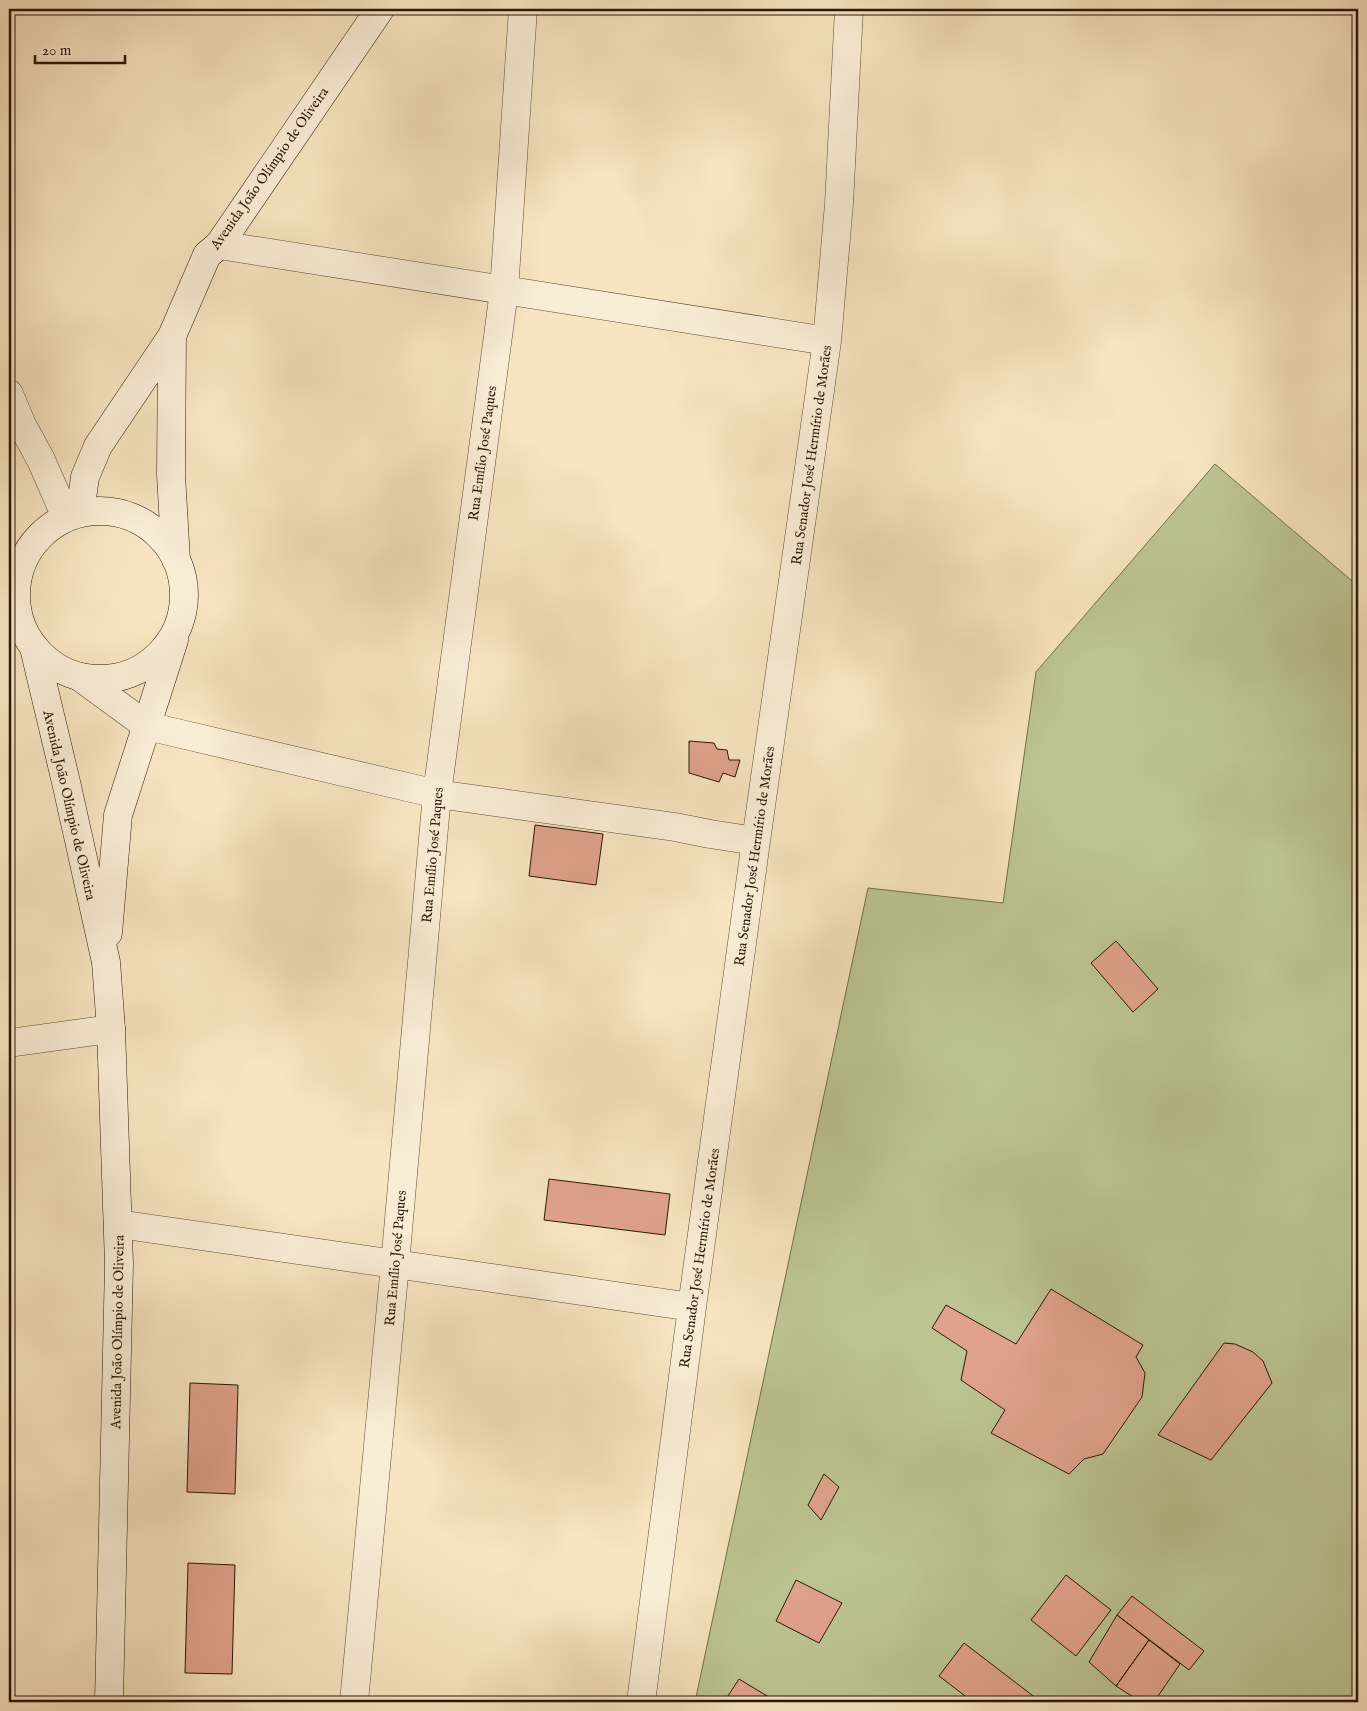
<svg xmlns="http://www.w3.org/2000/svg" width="1367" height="1711" viewBox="0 0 1367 1711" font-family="'IM FELL English',serif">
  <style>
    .green { fill: #bcc493; stroke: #736e4c }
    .building { fill: #e0a28d; stroke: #2a1706 }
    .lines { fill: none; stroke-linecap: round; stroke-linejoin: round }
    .minor-casing { stroke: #5d4a34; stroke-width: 29 }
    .secondary-casing { stroke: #2a1706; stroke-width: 29 }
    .minor { stroke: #faedd6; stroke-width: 28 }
    .secondary { stroke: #faedd6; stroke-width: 28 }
    .labels { text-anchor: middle; stroke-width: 5; stroke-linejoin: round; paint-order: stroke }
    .street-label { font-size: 14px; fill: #2a1706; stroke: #faedd6 }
  </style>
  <rect width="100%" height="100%" fill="#f7e4c0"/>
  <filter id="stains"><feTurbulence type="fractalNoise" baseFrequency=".004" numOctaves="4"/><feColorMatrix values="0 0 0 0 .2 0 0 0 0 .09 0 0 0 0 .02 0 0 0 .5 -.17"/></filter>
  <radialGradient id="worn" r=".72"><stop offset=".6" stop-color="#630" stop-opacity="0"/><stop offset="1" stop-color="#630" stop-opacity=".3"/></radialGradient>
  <path class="green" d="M1215,464L1358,586V1702H695L868,888L1003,903L1036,672Z"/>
  <path class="building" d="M689,741L714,743L717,749L727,750L729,760H740L735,777L723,773L719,782L689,773Z
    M535,825L603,834L596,885L529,876Z
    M1116,941L1158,989L1133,1012L1091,963Z
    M549,1179L670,1194L665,1235L544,1220Z
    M1051,1289L1143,1345L1136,1357L1145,1373L1142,1397L1103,1454L1084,1459L1069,1474L991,1433L1005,1410L961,1380L967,1351L932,1328L946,1305L1016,1344Z
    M1224,1343L1235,1344L1253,1352L1263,1361L1272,1383L1211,1460L1158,1435Z
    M190,1383L238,1385L235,1494L187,1492Z
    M824,1474L839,1487L821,1520L808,1505Z
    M188,1563L235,1565L232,1674L185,1673Z
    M1066,1575L1111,1610L1076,1656L1031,1620Z
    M796,1580L842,1603L819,1643L776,1621Z
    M1132,1596L1204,1651L1189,1670L1117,1615Z
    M1117,1615L1149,1640L1116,1686L1089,1662Z
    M1149,1640L1180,1664L1154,1702H1141L1116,1686Z
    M964,1643L1041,1702H973L939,1676Z
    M739,1679L777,1702H724Z"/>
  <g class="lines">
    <defs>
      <path id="minor" d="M219,245L827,341
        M9,394L22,425L41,460L66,517
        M9,594L17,611
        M80,677L147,726L437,794L675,827L710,834L756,841
        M9,1043L111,1029
        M118,1224L692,1307
        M354,1702L395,1264L437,794L504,291L523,9
        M641,1702L692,1307L756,841L827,341L839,204L849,9"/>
      <path id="secondary" d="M172,336L171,475L176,560
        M16 595a84 84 0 1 1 168 0a84 84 0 1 1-168 0Z
        M80,513L85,477L98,446L172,336L207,255L219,245L380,9
        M34,648L66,782L106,962L111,1029L119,1264L109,1702
        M108,933L118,815L174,640"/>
    </defs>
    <use href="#minor" class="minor-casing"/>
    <use href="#secondary" class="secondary-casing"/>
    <use href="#minor" class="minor"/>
    <use href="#secondary" class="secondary"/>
  </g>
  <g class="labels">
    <g class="street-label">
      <text transform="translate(269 168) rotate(-55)" y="5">Avenida João Olímpio de Oliveira</text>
      <text transform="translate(482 453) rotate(-82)" y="5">Rua Emílio José Paques</text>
      <text transform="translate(811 455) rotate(-82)" y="5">Rua Senador José Hermírio de Morães</text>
      <text transform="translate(70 805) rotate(77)" y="5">Avenida João Olímpio de Oliveira</text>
      <text transform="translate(432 855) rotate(-85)" y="5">Rua Emílio José Paques</text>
      <text transform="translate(754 856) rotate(-82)" y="5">Rua Senador José Hermírio de Morães</text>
      <text transform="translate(395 1258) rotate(-85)" y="5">Rua Emílio José Paques</text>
      <text transform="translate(699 1258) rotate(-82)" y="5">Rua Senador José Hermírio de Morães</text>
      <text transform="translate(117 1332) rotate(-89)" y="5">Avenida João Olímpio de Oliveira</text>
    </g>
  </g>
  <rect width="1367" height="1711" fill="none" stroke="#f7e4c0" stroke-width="30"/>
  <rect x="10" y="10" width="1347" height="1691" fill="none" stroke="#2a1706" stroke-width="2.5"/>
  <rect x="15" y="15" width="1337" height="1681" fill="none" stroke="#2a1706"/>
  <path d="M35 55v8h90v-8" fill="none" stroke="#2a1706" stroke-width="2.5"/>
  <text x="42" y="55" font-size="15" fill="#2a1706" stroke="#faedd6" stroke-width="4" paint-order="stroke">20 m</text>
  <rect width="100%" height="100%" filter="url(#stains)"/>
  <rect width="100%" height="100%" fill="url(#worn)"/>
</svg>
